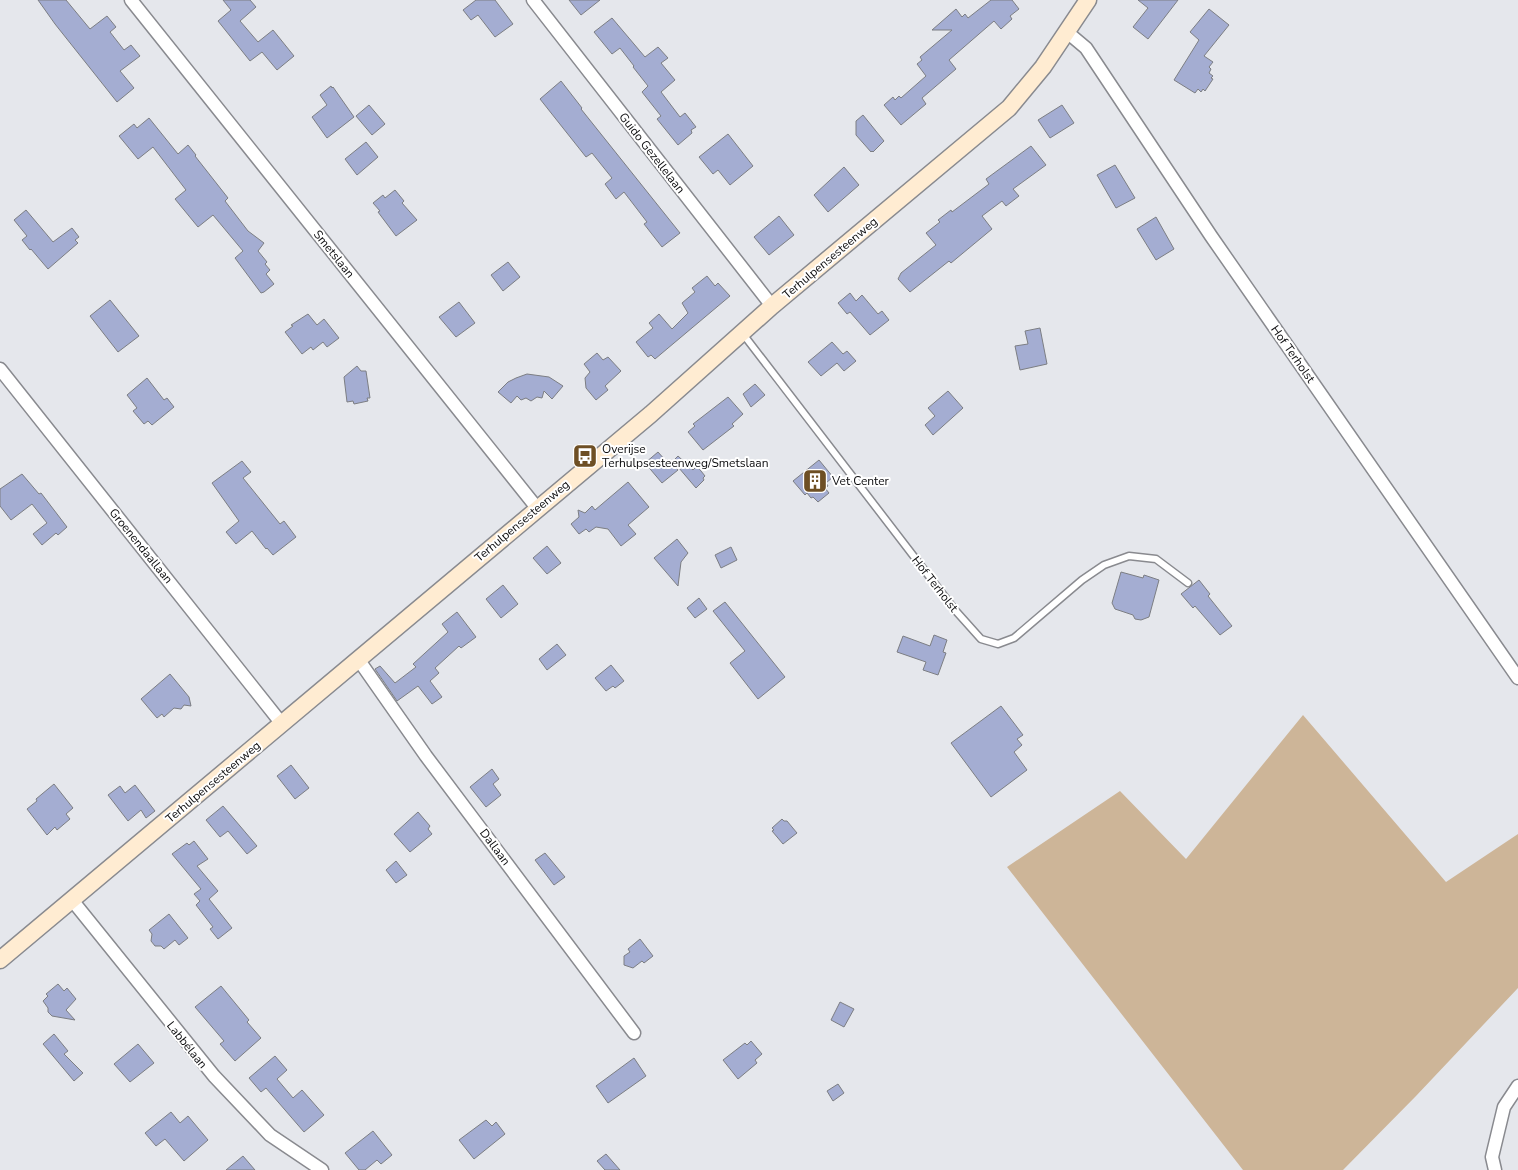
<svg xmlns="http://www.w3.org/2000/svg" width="1518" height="1170" viewBox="0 0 1518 1170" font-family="'Nunito Sans',sans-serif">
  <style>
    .green { fill: #cdb598 }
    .building { fill: #a4add2; stroke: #7c7e83 }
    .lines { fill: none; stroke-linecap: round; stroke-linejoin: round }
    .service-casing { stroke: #898a8f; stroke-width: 9 }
    .minor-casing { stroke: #898a8f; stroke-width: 15 }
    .secondary-casing { stroke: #898a8f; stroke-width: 19 }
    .service { stroke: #fff; stroke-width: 6 }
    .minor { stroke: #fff; stroke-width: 12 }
    .secondary { stroke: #ffecd2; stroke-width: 16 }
    .labels { text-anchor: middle; stroke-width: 4; stroke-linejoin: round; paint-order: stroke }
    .street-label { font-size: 12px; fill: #0b0b0d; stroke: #fff }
    .poi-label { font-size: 12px; fill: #0b0b0d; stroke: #fff; text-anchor: start }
  </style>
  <rect width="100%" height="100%" fill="#e5e7ec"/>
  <path class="green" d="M1303,715L1446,882L1518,834V988L1416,1096L1343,1170H1243L1007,867L1120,791L1186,859Z"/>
  <path class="building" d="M38,0H66L90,29L107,16L116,27L110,32L124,50L131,45L140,56L120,71L134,88L117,102L55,24Z
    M223,0H250L256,7L240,21L258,42L273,30L294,56L277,70L262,52L250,61L218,21L231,10Z
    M476,0H495L513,24L495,37L478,15L471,20L463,10Z
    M569,0H600L581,15Z
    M991,0H1012L1019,9L1010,16L1012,19L1001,29L994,21L949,60L956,69L922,98L926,104L901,125L884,105L893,97L895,100L899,96L901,98L926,76L917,64L922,60L920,57L952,30H932L956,9L962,17L965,14L968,18Z
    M1138,0H1178L1148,39L1133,27L1148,8Z
    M1209,9L1229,25L1204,56L1213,62L1209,67L1211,69L1209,73L1213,76L1211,78L1213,79L1205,91L1203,89L1201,92L1198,89L1195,93L1174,80L1199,40L1190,32Z
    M612,18L645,57L658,47L668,58L661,63L675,80L661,92L680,117L685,113L696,127L691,130L692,133L678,145L657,119L661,116L642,92L648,86L633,67L634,66L620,48L612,54L594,32Z
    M561,81L582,108L581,109L680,233L662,247L644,224L647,222L624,192L616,199L605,184L612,178L592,153L586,157L540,99Z
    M331,86L332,88L333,87L354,117L327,138L312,117L327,105L320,95Z
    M369,105L385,124L372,135L356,116Z
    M1062,105L1074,123L1050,138L1038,120Z
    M863,115L884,141L873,152L872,151L871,152L856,135V121Z
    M149,118L178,154L188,145L196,155L195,156L228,198L225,201L248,231L264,243L258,251L267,262L265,264L270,270L266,274L274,284L264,292L261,293L235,258L243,251L213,215L198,227L175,199L186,190L153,147L138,159L119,136L134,124L137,128Z
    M728,134L753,166L730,185L718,170L713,174L699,157Z
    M366,142L378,157L357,175L345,159Z
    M1031,146L1046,165L1013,189L1019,196L1006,206L1002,201L982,216L992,229L951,263L949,261L910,292L898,279L901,273L936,245L926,233L940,222L938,220L951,210L952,212L989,184L986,179Z
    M1115,165L1135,198L1116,208L1097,175Z
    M844,167L859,185L828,212L814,195Z
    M395,190L404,201L402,203L417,220L396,236L378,212L380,211L373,203L383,195L385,198Z
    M26,210L53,242L72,228L79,237L75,240L78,243L48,269L31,249L30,250L22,240L27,236L14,220Z
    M779,216L794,235L769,255L754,237Z
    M1156,217L1174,249L1156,260L1137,229Z
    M508,262L520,277L503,291L491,275Z
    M707,276L715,286L718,283L730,296L655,359L651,355L648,357L636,342L653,328L649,323L659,314L672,329L688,313L682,303L695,292L692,288Z
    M850,293L856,301L862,295L878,314L882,311L889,320L870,335L850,312L847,314L838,303Z
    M110,300L139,336L118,352L90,316Z
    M459,302L475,323L456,337L439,317Z
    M308,314L317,325L324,319L339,338L327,347L323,342L313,350L311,347L302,354L285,332L293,326L291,325Z
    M1040,328L1047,364L1020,370L1015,346L1028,344L1025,331Z
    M832,342L843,354L847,351L856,361L844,371L837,363L821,376L808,362Z
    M597,353L603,360L608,357L621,371L605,386L608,390L596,400L586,388L585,378L590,372L584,364Z
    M357,366L361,371H366L370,398H367L368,401L354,404L353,401L347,402L344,377Z
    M527,374L549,377L563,386L552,399L544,391L542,398L537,397L531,401L526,398L521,400L517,396L511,403L498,392L508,382L516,378Z
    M147,378L164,400L167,398L174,407L152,425L148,421L144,424L133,411L137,408L127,395Z
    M755,384L765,395L751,407L743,394Z
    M948,391L963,408L933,435L925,425L935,416L928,408Z
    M728,397L743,414L732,424L734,426L703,450L688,432L695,426L693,424Z
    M658,452L666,461L668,459L678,470L662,483L645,463Z
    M678,456L693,470L697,466L705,476L703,478L704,480L696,488L673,461Z
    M819,460L833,477L826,483L828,486L825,488L829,493L818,502L813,497L811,498L807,493L805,495L793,481Z
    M242,461L251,472L243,478L280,524L284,521L296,537L273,555L267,548L266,549L252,531L236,544L226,532L239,521L212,483Z
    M22,474L39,494L41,493L67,527L58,535L56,533L42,545L33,534L47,523L32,504L11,520L0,506V489Z
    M628,482L649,507L628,525L636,534L621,546L608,529L596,527L589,532L586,529L579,534L571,524L579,517L578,510L585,513L592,506L595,510Z
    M677,539L688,553L681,562L678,586L654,558Z
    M547,546L561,563L547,574L533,558Z
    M731,547L737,560L721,568L715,555Z
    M1121,572L1143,578L1144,575L1159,580L1149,617L1141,620L1135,619L1133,615L1115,609L1112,603Z
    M1199,580L1210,594L1208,596L1232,626L1220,635L1195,606L1193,608L1181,594Z
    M503,585L518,604L501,618L486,599Z
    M699,598L707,609L695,618L687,608Z
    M725,602L785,677L758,699L730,663L745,651L713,611Z
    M457,612L476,637L461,648L459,646L435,668L439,673L430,681L442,697L432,704L418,686L397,701L375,669L380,666L395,683L416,667L413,664L448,632L442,624Z
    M934,635L947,640L943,652L946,653L938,675L923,670L926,662L897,652L903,636L930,646Z
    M557,644L566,655L547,670L539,659Z
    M611,665L624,681L615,688L613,686L606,691L595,678Z
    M170,674L189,697L191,706L184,705L181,709L174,708L164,717L162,714L157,718L141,699Z
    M1001,706L1023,735L1017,739L1022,745L1014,752L1027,770L991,797L951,743Z
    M291,765L309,788L295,799L277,776Z
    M492,769L499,779L493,784L501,795L486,807L470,787Z
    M54,784L73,808L66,814L70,819L57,830L55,827L47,835L27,809L37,801L36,799Z
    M135,785L155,811L146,818L141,810L128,821L108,795L120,786L125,793Z
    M223,806L257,846L247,854L228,831L220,837L206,820Z
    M418,812L430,826L428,829L432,834L410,852L394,834Z
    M782,819L784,821H787L797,833L783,844L772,831L774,830L772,828Z
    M194,841L208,859L197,866L218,891L209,899L232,928L218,939L210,929L213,927L196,905L200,901L194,894L201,889L172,854L187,843L189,845Z
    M545,853L565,877L554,885L535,860Z
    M396,861L407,875L396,883L386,870Z
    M169,914L188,938L179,945L175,940L164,949L161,946H155L151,941L152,934L149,930Z
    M640,939L653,956L644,963L642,961L633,968L624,965V956L630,952L628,949Z
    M58,984L64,991L67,988L76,999L66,1010L75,1020L52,1016L48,1012V1008L43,1001L48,996L46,994Z
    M221,986L249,1020L247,1022L261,1038L235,1061L220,1044L224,1041L195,1007Z
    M840,1002L854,1009L844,1027L831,1020Z
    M54,1034L68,1051L64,1054L83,1073L74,1081L43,1044Z
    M751,1041L762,1054L755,1060L757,1063L738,1079L723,1060L745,1043L747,1045Z
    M138,1044L154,1063L130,1082L114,1064Z
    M275,1056L287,1070L277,1079L293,1098L302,1090L324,1115L304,1132L266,1088L261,1092L249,1078Z
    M634,1058L646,1076L608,1103L596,1086Z
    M838,1084L844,1093L833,1101L827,1091Z
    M171,1112L180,1123L188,1116L208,1140L184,1161L165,1139L156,1146L145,1133Z
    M486,1120L492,1126L496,1122L505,1134L474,1159L459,1140Z
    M373,1131L392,1155L381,1164L377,1160L365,1170H359L345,1153Z
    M606,1154L620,1170H605L597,1161Z
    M243,1156L255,1170H226Z"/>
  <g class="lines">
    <defs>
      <path id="service" d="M743,334L955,610L981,639L998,644L1014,638L1082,580L1104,565L1129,556L1156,559L1188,583"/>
      <path id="minor" d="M131,0L537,508
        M533,0L772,306
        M1067,32L1086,48L1211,236L1518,678
        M0,369L282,724
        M358,659L426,756L634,1033
        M72,900L214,1076L270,1135L322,1170
        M1495,1170L1492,1157L1504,1107L1518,1086"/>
      <path id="secondary" d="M0,960L651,414L772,306L1009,108L1043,67L1088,0"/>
    </defs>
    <use href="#service" class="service-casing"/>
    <use href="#minor" class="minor-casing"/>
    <use href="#secondary" class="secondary-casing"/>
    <use href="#service" class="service"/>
    <use href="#minor" class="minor"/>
    <use href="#secondary" class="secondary"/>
  </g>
  <defs>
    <symbol id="bus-square" viewBox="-11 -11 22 22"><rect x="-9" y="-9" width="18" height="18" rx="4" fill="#6e4f24" stroke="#fff"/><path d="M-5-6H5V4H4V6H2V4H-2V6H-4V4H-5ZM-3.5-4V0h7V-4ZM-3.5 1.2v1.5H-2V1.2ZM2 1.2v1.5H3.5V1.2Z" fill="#fff"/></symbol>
    <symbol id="building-square" viewBox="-11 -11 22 22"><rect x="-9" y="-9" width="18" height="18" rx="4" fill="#6e4f24" stroke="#fff"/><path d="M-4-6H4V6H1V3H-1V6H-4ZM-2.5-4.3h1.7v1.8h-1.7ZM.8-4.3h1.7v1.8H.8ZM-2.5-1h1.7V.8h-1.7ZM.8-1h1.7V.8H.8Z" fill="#fff"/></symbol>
  </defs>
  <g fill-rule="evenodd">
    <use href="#bus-square" x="571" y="442" width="28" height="28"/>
    <use href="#building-square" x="801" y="467" width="28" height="28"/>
  </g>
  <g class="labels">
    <g class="street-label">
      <text transform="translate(652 153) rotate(52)" y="4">Guido Gezellelaan</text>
      <text transform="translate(334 254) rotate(51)" y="4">Smetslaan</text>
      <text transform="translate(830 258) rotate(-40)" y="4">Terhulpensesteenweg</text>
      <text transform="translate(1293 354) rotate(55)" y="4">Hof Terholst</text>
      <text transform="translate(522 521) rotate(-40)" y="4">Terhulpensesteenweg</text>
      <text transform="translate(141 546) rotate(51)" y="4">Groenendaallaan</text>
      <text transform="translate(935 584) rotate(52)" y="4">Hof Terholst</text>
      <text transform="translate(213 782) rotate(-40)" y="4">Terhulpensesteenweg</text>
      <text transform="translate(495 847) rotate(53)" y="4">Dallaan</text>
      <text transform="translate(187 1045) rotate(51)" y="4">Labbélaan</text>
    </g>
    <g class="poi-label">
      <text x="602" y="453">Overijse<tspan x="602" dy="14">Terhulpsesteenweg/Smetslaan</tspan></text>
      <text x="832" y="485">Vet Center</text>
    </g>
  </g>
</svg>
